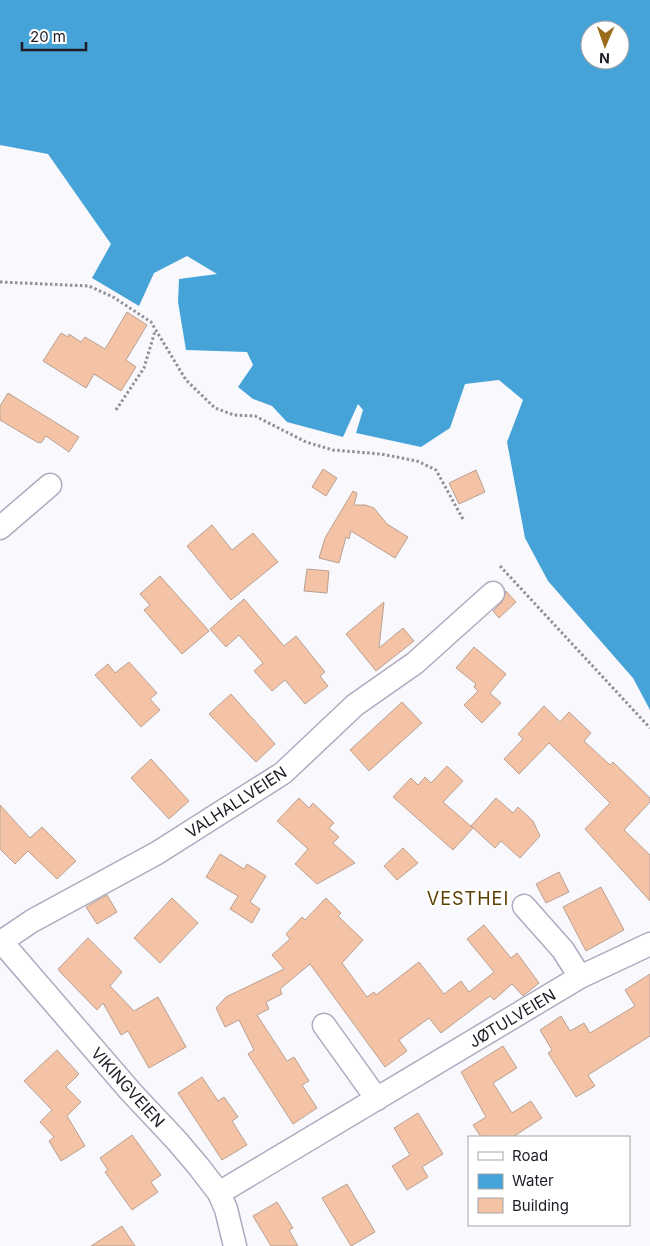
<svg xmlns="http://www.w3.org/2000/svg" width="650" height="1246" viewBox="0 0 650 1246" font-family="Inter,sans-serif">
  <style>
    .water { fill: #46a3d7; fill-rule: evenodd }
    .building { fill: #f4c2a5; stroke: #b9a193 }
    .lines { fill: none; stroke-linecap: round; stroke-linejoin: round }
    .minor-casing { stroke: #b0a9c0; stroke-width: 25 }
    .path { stroke: #929097; stroke-width: 3; stroke-dasharray: 2.5 2.5; stroke-linecap: butt }
    .minor { stroke: #fff; stroke-width: 22 }
    .labels { text-anchor: middle; stroke-width: 5; stroke-linejoin: round; paint-order: stroke }
    .street-label { font-size: 16px; fill: #1e1b24; stroke: #fff }
    .neighbourhood-label { font-size: 18px; letter-spacing: 1px; fill: #5c3e02; stroke: #fff }
  </style>
  <rect width="100%" height="100%" fill="#f9f8fd"/>
  <path class="water" d="M0,0H650V710L633,678L548,581L525,538L507,442L523,400L499,380L465,384L450,428L421,447L356,433L363,410L358,404L343,437L287,422L272,406L253,399L238,387L253,365L247,352L186,350L178,302L179,279L217,274L187,256L154,273L139,306L92,278L111,244L48,154L0,145ZM590,30H620V60H590Z"/>
  <path class="building" d="M127,312L147,325L126,360L136,367L121,391L94,374L86,388L43,361L61,333L68,337L69,334L81,342L85,337L105,349Z
    M8,393L79,437L69,452L46,436L41,443L37,442L0,420V406Z
    M323,469L337,478L326,496L312,487Z
    M476,470L485,492L459,504L449,483Z
    M353,491L357,493L354,505H365L374,508L387,524L408,537L395,558L351,531L349,539L346,537L339,563L319,558L325,538Z
    M212,525L232,550L253,533L278,562L231,600L187,546Z
    M307,569L329,571L327,593L304,591Z
    M160,576L209,631L182,654L144,610L150,605L140,594Z
    M506,591L516,602L499,618L493,611L502,602Z
    M244,599L284,646L296,636L325,672L320,676L328,686L305,704L285,680L272,691L254,671L263,663L239,635L226,647L210,629Z
    M384,602L379,648L403,628L414,641L376,671L346,634Z
    M474,647L506,674L490,693L501,703L482,723L464,705L478,691L474,687L476,684L456,668Z
    M129,662L157,693L150,699L160,710L141,727L95,675L108,664L115,673Z
    M231,694L275,744L256,762L209,714Z
    M402,702L422,723L369,771L350,750Z
    M544,706L560,722L569,712L591,733L584,741L610,765L613,762L650,798V802L624,830L650,855V901L585,829L610,803L574,767L549,743L519,774L504,759L523,739L518,734Z
    M151,759L189,801L169,819L131,778Z
    M447,766L463,781L443,802L473,828L453,850L393,797L411,778L418,785L425,777L431,783Z
    M299,798L309,808L313,803L334,823L329,828L339,837L333,843L355,863L317,884L295,864L308,849L277,821Z
    M496,798L513,813L518,807L533,821L540,836L520,858L501,841L495,848L471,826Z
    M0,805L30,838L42,827L76,861L57,879L28,851L15,864L0,849Z
    M403,848L418,863L397,880L384,866Z
    M220,854L244,869L247,864L266,876L250,902L260,909L252,923L230,909L238,896L206,877Z
    M559,872L569,892L546,903L536,884Z
    M601,887L624,930L586,951L563,907Z
    M107,895L117,912L97,924L86,907Z
    M172,898L198,923L160,963L134,938Z
    M326,898L341,913L338,916L363,940L342,963L367,997L374,992L376,995L419,962L444,994L461,981L469,992L494,972L467,939L484,925L511,958L517,953L539,983L523,996L512,984L494,1000L490,996L441,1033L429,1018L399,1040L407,1051L385,1067L310,964L280,989L282,994L266,1002L269,1009L257,1015L287,1061L294,1057L309,1081L302,1085L317,1108L293,1124L248,1054L254,1050L239,1020L225,1027L216,1008L226,997L284,969L272,955L290,939L286,934L302,917L305,920Z
    M88,938L122,972L110,986L134,1011L158,997L186,1047L149,1068L128,1031L121,1035L103,1003L97,1010L61,973L58,969Z
    M650,974V1036L588,1075L595,1086L576,1097L548,1053L552,1050L540,1030L561,1016L570,1031L584,1023L590,1033L635,1006L625,990Z
    M503,1046L517,1068L493,1083L512,1113L531,1101L542,1118L513,1137H481L473,1125L486,1117L461,1072Z
    M57,1050L79,1074L66,1087L81,1102L67,1116L85,1146L61,1161L49,1141L54,1137L40,1122L52,1110L24,1081Z
    M202,1077L218,1101L224,1097L238,1117L232,1121L247,1145L222,1160L178,1093Z
    M418,1113L443,1154L422,1167L428,1177L407,1190L392,1166L410,1155L394,1128Z
    M132,1135L161,1175L151,1182L158,1192L132,1210L105,1172L108,1170L100,1158Z
    M347,1184L375,1232L351,1246L322,1198Z
    M277,1202L293,1228L289,1230L298,1246H271L253,1216Z
    M122,1226L135,1246H91Z"/>
  <g class="lines">
    <defs>
      <path id="minor" d="M0,528L50,485
        M524,906L563,950L580,977
        M0,940L131,1092L177,1141L199,1167L219,1193L226,1209L235,1246
        M1,942L32,921L157,853L283,773L355,705L415,663L493,593
        M324,1025L377,1099
        M219,1193L580,977L650,944"/>
    </defs>
    <use href="#minor" class="minor-casing"/>
    <path class="path" d="M0,282L89,286L113,297L151,322L186,380L215,408L234,415L255,416L306,442L333,450L381,454L417,461L436,470L464,521
      M116,410L144,368L155,331
      M500,566L650,728"/>
    <use href="#minor" class="minor"/>
  </g>
  <g class="labels">
    <g class="street-label">
      <text transform="translate(236 802) rotate(-33)" y="6">VALHALLVEIEN</text>
      <text transform="translate(512 1018) rotate(-31)" y="6">JØTULVEIEN</text>
      <text transform="translate(128 1087) rotate(48)" y="6">VIKINGVEIEN</text>
    </g>
    <g class="neighbourhood-label">
      <text x="468" y="905">VESTHEI</text>
    </g>
  </g>
  <rect x="468" y="1136" width="162" height="90" fill="#ffffff" stroke="#a5a4a7"/>
  <rect x="478" y="1152" width="25" height="8" fill="#ffffff" stroke="#a5a4a7"/>
  <text x="512" y="1161" font-size="15" fill="#1e1b24">Road</text>
  <rect x="478" y="1174" width="25" height="15" fill="#46a3d7" stroke="#a5a4a7"/>
  <text x="512" y="1186" font-size="15" fill="#1e1b24">Water</text>
  <rect x="478" y="1198" width="25" height="15" fill="#f4c2a5" stroke="#a5a4a7"/>
  <text x="512" y="1211" font-size="15" fill="#1e1b24">Building</text>
  <g transform="translate(605 45) rotate(182)"><circle r="24" fill="#ffffff" stroke="#a5a4a7"/>
  <path d="M0-4L9 19L0 12L-9 19Z" fill="#996d1c"/>
  <text y="-8" font-size="14" font-weight="bold" text-anchor="middle" fill="#1e1b24">N</text>
  </g>
  <path d="M22 42v8h64v-8" fill="none" stroke="#1e1b24" stroke-width="2.5"/>
  <text x="30" y="42" font-size="15" fill="#1e1b24" stroke="#ffffff" stroke-width="4" paint-order="stroke">20 m</text>
</svg>
